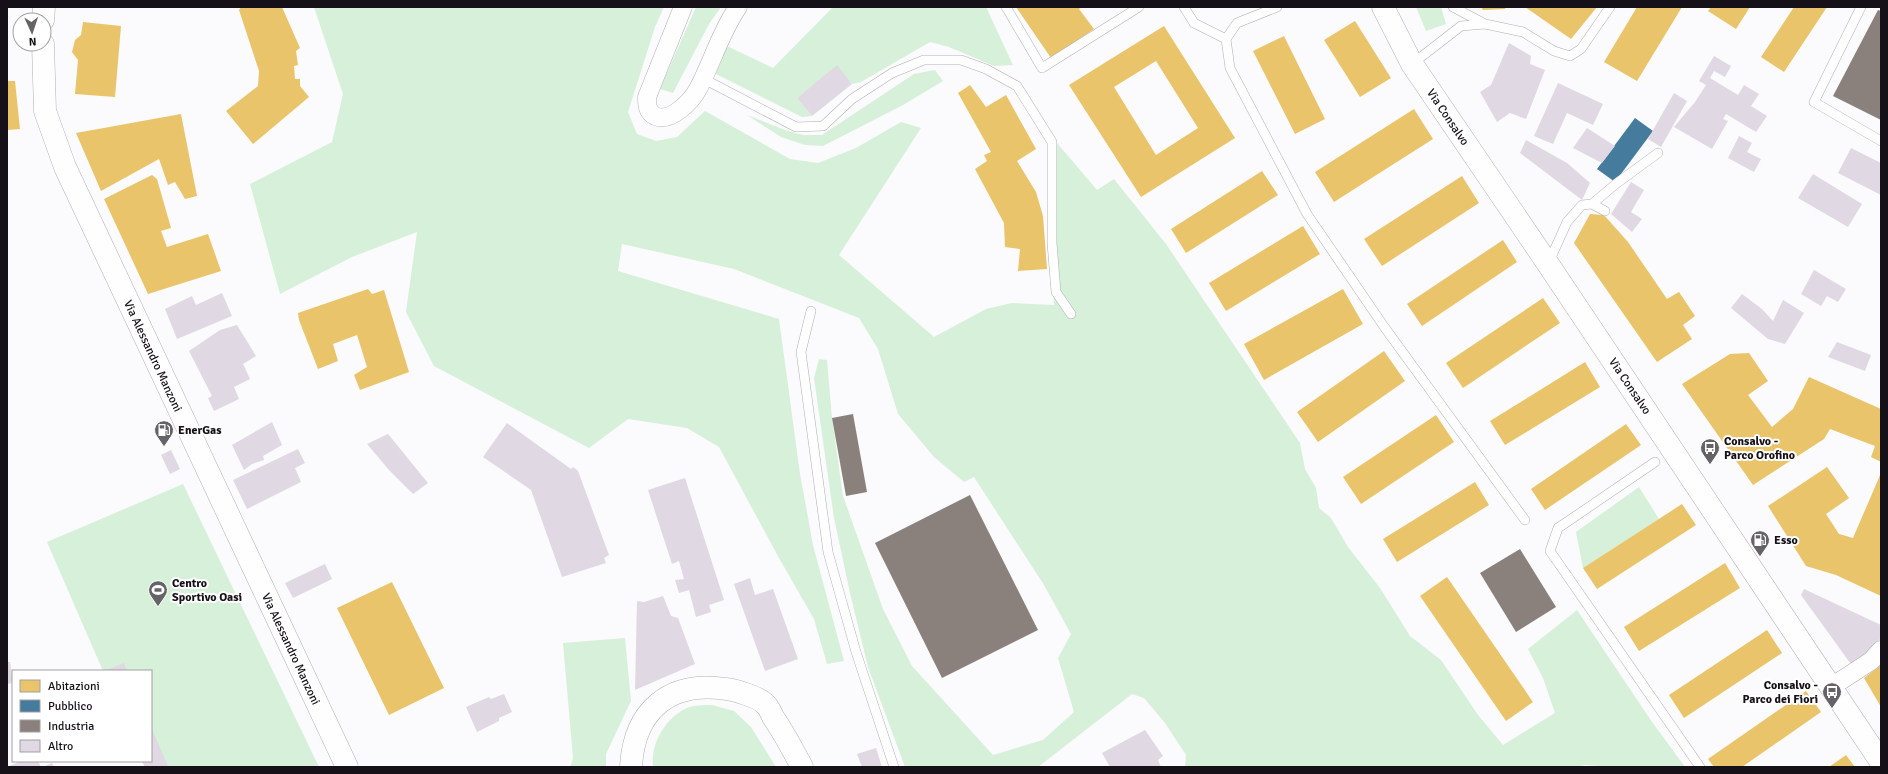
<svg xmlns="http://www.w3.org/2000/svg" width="1888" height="774" viewBox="0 0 1888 774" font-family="Signika,sans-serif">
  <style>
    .green { fill: #d6f0da }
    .homes { fill: #e9c46a; fill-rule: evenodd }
    .public { fill: #457b9d }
    .industry { fill: #8a817c }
    .building { fill: #e0d8e3 }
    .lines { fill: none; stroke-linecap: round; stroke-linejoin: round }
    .lane-casing { stroke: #b2afb3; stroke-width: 10 }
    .street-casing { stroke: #b2afb3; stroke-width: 19 }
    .secondary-casing { stroke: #b2afb3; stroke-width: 23 }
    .lane { stroke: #fefeff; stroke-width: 9 }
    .street { stroke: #fefeff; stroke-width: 18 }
    .secondary { stroke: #fefeff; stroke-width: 22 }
    .labels { text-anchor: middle; stroke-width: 4; stroke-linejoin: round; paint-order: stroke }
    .street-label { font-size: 12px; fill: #161118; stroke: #fff }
    .poi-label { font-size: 12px; font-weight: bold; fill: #161118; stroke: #fff; text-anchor: start }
  </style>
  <rect width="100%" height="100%" fill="#fbfafc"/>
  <path class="green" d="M314,7H664L655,27L628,112L637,134L656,141L677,137L705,111L790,159L818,163L856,148L901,122L921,128L839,255L934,337L986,309L1012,303L1054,305L1050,233L1057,143L1097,190L1114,179L1166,244L1300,443L1305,469L1316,488L1319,508L1331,518L1348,547L1380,588L1410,636L1441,660L1478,715L1503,745L1555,713L1543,678L1528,649L1577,610L1650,719L1685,767H1610L1585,765L1576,767H1185L1186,755L1165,723L1144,698L1132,694L1038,767H905L868,667L850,593L834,518L814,378L819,359L827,360L832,418L843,496L883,609L912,666L993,755L1043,740L1074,712L1058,658L1071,634L1044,585L974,477L964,482L934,457L898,414L878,349L859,318L734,269L622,244L618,271L779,319L800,474L813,545L844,661L827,664L814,619L779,558L719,447L687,428L628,419L589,448L434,366L406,312L417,232L352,257L280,294L250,184L332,142L343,94Z
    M696,7H721L709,24L673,93L660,89Z
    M833,7H986L1013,65L994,66L949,47L930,42L861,82L852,84L837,66L797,98L812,116L802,117L714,73L725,45L773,68Z
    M1416,7H1441L1446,24L1426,31Z
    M935,70L943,81L903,105L823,146L805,145L781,137L747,115L785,130L803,135H822L914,74Z
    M183,484L319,767H145L142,761H151V671H103L47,542Z
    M1639,487L1659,519L1583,568L1576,532Z
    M625,638L631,701L606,754V767H570L573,758L563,643Z
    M712,705L734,711L751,727L776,767H653C650,744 666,717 687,708C694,705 704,705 712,705Z"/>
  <path class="homes" d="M241,7H282L300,48L296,51L298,65L294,66L295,79H300V86L309,97L253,144L226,111L258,86L259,71L239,10Z
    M1016,7H1082L1079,9L1094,29L1051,58Z
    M1481,7H1506L1505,9L1483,10Z
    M1525,7H1597L1571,39Z
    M1637,7H1682L1637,81L1604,62Z
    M1711,7H1750L1736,29L1708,11Z
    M1794,7H1827L1784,72L1761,57Z
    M1355,21L1391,78L1360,97L1324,40Z
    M83,22L121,26L115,97L75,94L78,60L72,52L75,40L81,35Z
    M1164,26L1235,138L1141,197L1069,85ZM1156,61L1198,128L1156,155L1114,87Z
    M1284,36L1325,119L1295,134L1253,51Z
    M7,81H15L20,129L7,130Z
    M970,85L986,107L1006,95L1036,149L1017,161L1036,192L1043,216L1047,269L1018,271L1020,249L1005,247L1004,223L975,169L987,161L984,155L991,152L958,93Z
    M1414,109L1433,139L1334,202L1315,172Z
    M181,114L197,196L185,199L175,182L168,185L159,159L101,191L76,133Z
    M1262,171L1278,195L1186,253L1171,229Z
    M152,175L157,179L171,228L161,231L167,247L208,234L221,271L148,294L104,199Z
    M1462,176L1479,203L1382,266L1364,239Z
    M1590,214L1604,215L1628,242L1667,299L1679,292L1695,316L1683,325L1692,339L1657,362L1574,243Z
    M1303,226L1320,254L1226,311L1209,283Z
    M1503,240L1517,262L1422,326L1407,304Z
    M368,289L372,294L384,290L409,372L360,390L354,375L367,367L357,335L333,344L338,361L318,369L299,320L298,313Z
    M1343,289L1363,324L1264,380L1244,344Z
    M1543,298L1560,323L1463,388L1446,363Z
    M1384,351L1405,381L1318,442L1297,412Z
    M1749,353L1768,381L1748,395L1772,427L1793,409L1809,377L1881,409V462L1871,457L1875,446L1830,429L1824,439L1753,485L1682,384L1730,354Z
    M1585,362L1600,387L1505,445L1490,421Z
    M1436,415L1454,442L1361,504L1343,477Z
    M1626,424L1641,445L1545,510L1531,489Z
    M1827,467L1849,498L1826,514L1839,534L1853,538L1881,473V596L1836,575L1806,566L1768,506Z
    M1475,482L1489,505L1397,562L1383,539Z
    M1682,504L1696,525L1597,589L1583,568Z
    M1725,563L1740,588L1639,651L1624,627Z
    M1447,577L1533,702L1506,721L1420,596Z
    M392,582L444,688L389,715L337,608Z
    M1767,630L1782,653L1684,718L1669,695Z
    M1881,665V707L1864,678Z
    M1806,691L1821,712L1742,767H1714L1708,759Z
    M1846,755L1855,767H1829Z"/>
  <path class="public" d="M1635,118L1653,131L1615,182L1597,169Z"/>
  <path class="industry" d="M1878,10L1881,11V120L1833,96Z
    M853,414L867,492L846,496L832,418Z
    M970,495L1038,630L942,678L875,543Z
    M1520,549L1556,607L1516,632L1480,573Z"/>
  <path class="building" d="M1509,43L1531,56L1530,64L1545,70L1526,119L1510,113L1497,122L1480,92L1491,85Z
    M1714,56L1731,66L1725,77L1714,71L1710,78L1738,95L1744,85L1759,94L1751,106L1767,116L1756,132L1726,114L1723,119L1728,121L1712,149L1674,127L1695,102L1706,85L1699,81Z
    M837,65L852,84L812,116L797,98Z
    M1558,83L1603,104L1593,125L1567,113L1553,144L1534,136Z
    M1674,93L1687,101L1661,147L1648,139Z
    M1587,128L1615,146L1602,163L1573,148Z
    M1739,136L1752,143L1747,152L1761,159L1754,172L1728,158Z
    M1526,140L1567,163L1590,183L1582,200L1520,153Z
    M1851,148L1881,163V195L1838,173Z
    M1813,174L1862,204L1848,227L1798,198Z
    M1631,182L1644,190L1631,212L1642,219L1632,232L1611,214Z
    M1814,270L1846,289L1838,302L1827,296L1821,306L1801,294Z
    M222,293L232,316L177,339L165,309L192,296L196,305Z
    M1742,294L1762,309L1773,321L1783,300L1804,313L1785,344L1768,339L1731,308Z
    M237,325L256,356L243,364L250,379L234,387L239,399L214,411L208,398L212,396L189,351L220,330Z
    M1837,342L1871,355L1865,371L1828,357Z
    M272,422L282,445L263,456L264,460L252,464L244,470L232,445Z
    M507,423L571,469L573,467L578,471L609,555L604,558L606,563L562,577L531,490L483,457Z
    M388,434L428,483L413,494L389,470L367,444Z
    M298,449L305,463L295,468L301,482L247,509L233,480Z
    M171,450L180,469L170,474L161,455Z
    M685,478L724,600L709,605L711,612L696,617L689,590L679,593L675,580L684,579L679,561L672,564L648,490Z
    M325,564L332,579L293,598L285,583Z
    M750,578L755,595L773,589L798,659L765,671L734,584Z
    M1804,589L1881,625V636L1877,647L1853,667L1801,595Z
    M663,596L671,616L678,618L695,664L635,690L637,601L644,602Z
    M7,662H10L13,683L7,684Z
    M124,663L127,671H104Z
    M504,694L512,712L499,718V721L477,732L466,707L489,697L491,699Z
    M151,727L168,766L164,767H145L142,761H151Z
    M1145,730L1163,756L1158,760L1161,767H1110L1102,753Z
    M876,748L882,767H862L857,754Z
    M21,761H38L41,767H7Z
    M52,763L54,767H43Z"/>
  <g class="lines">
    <defs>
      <path id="lane" d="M1006,7L1042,68L1139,7
        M1184,7L1194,23L1226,39
        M1277,7L1237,23L1226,39L1230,68L1307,214L1385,328L1525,520
        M1453,7L1485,24L1523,32L1554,51L1570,56L1581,49L1610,7
        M1861,7L1814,102L1881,141
        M1412,64L1461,26L1485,24
        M702,78L796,127L823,126L852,99L892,73L924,60H961L986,69L1017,86L1052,142V243L1056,292L1071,314
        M1592,204L1605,211
        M1549,262L1567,222L1582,205L1592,204L1617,183L1658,153
        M811,311L801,352L828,552L856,652L894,767
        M1655,462L1558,528L1550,551L1700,767"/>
      <path id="street" d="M683,7L647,97C647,104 647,112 655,116C670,123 691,102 698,89C712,63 720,33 738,7
        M1831,687L1871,661L1881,650"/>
      <path id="secondary" d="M1383,7L1412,64L1548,264L1881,762
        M43,20L44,7
        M43,44L45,111L65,167L347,767
        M631,767C634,711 669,680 726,689C735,690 759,697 765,704C769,707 771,713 773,717C784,733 793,750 802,767"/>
    </defs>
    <use href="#lane" class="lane-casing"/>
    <use href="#street" class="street-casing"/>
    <use href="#secondary" class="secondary-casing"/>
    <use href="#lane" class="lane"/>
    <use href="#street" class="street"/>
    <use href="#secondary" class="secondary"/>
  </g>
  <defs>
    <symbol id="fuel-pin" viewBox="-11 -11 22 30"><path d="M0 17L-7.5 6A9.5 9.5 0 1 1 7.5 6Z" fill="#666368" stroke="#fff"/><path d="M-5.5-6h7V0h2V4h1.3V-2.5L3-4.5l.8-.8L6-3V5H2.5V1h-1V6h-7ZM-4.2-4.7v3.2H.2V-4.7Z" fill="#fff"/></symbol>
    <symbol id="bus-pin" viewBox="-11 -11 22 30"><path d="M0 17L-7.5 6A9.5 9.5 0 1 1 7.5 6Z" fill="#666368" stroke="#fff"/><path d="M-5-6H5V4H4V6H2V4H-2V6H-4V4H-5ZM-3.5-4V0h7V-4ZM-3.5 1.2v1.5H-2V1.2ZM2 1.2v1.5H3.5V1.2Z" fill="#fff"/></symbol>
    <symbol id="stadium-pin" viewBox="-11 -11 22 30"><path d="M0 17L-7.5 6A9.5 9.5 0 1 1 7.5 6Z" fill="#666368" stroke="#fff"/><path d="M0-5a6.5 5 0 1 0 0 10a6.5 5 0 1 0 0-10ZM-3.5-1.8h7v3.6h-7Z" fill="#fff"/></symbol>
  </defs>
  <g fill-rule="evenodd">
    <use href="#fuel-pin" x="153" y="419" width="22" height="30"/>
    <use href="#bus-pin" x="1699" y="437" width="22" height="30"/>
    <use href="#fuel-pin" x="1749" y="529" width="22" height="30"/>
    <use href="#stadium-pin" x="147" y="579" width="22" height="30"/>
    <use href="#bus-pin" x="1821" y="681" width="22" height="30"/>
  </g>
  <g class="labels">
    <g class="street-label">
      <text transform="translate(1448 117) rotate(56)" y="4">Via Consalvo</text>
      <text transform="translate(153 356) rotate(65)" y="4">Via Alessandro Manzoni</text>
      <text transform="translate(1630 386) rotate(56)" y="4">Via Consalvo</text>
      <text transform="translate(291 649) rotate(65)" y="4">Via Alessandro Manzoni</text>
    </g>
    <g class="poi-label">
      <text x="178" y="434">EnerGas</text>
      <text x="1724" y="445">Consalvo -<tspan x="1724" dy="14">Parco Orofino</tspan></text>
      <text x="1774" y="544">Esso</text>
      <text x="172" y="587">Centro<tspan x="172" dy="14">Sportivo Oasi</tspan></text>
      <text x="1818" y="689" text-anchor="end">Consalvo -<tspan x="1818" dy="14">Parco dei Fiori</tspan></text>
    </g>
  </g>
  <rect width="1888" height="774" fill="none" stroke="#161118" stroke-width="16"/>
  <rect x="12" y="670" width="140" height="92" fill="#ffffff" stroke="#a2a0a3"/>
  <rect x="20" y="680" width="20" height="12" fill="#e9c46a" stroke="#a2a0a3"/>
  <text x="48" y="690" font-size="12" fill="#161118">Abitazioni</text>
  <rect x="20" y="700" width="20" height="12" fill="#457b9d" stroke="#a2a0a3"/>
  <text x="48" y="710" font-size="12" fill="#161118">Pubblico</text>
  <rect x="20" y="720" width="20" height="12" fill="#8a817c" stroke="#a2a0a3"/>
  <text x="48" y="730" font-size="12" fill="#161118">Industria</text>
  <rect x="20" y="740" width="20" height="12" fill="#e0d8e3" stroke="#a2a0a3"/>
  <text x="48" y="750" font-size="12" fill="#161118">Altro</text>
  <g transform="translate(32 32) rotate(177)"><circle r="19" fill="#ffffff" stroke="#a2a0a3"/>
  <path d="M0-3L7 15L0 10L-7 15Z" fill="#666368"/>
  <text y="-6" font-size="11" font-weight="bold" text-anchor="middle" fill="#161118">N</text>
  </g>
</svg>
